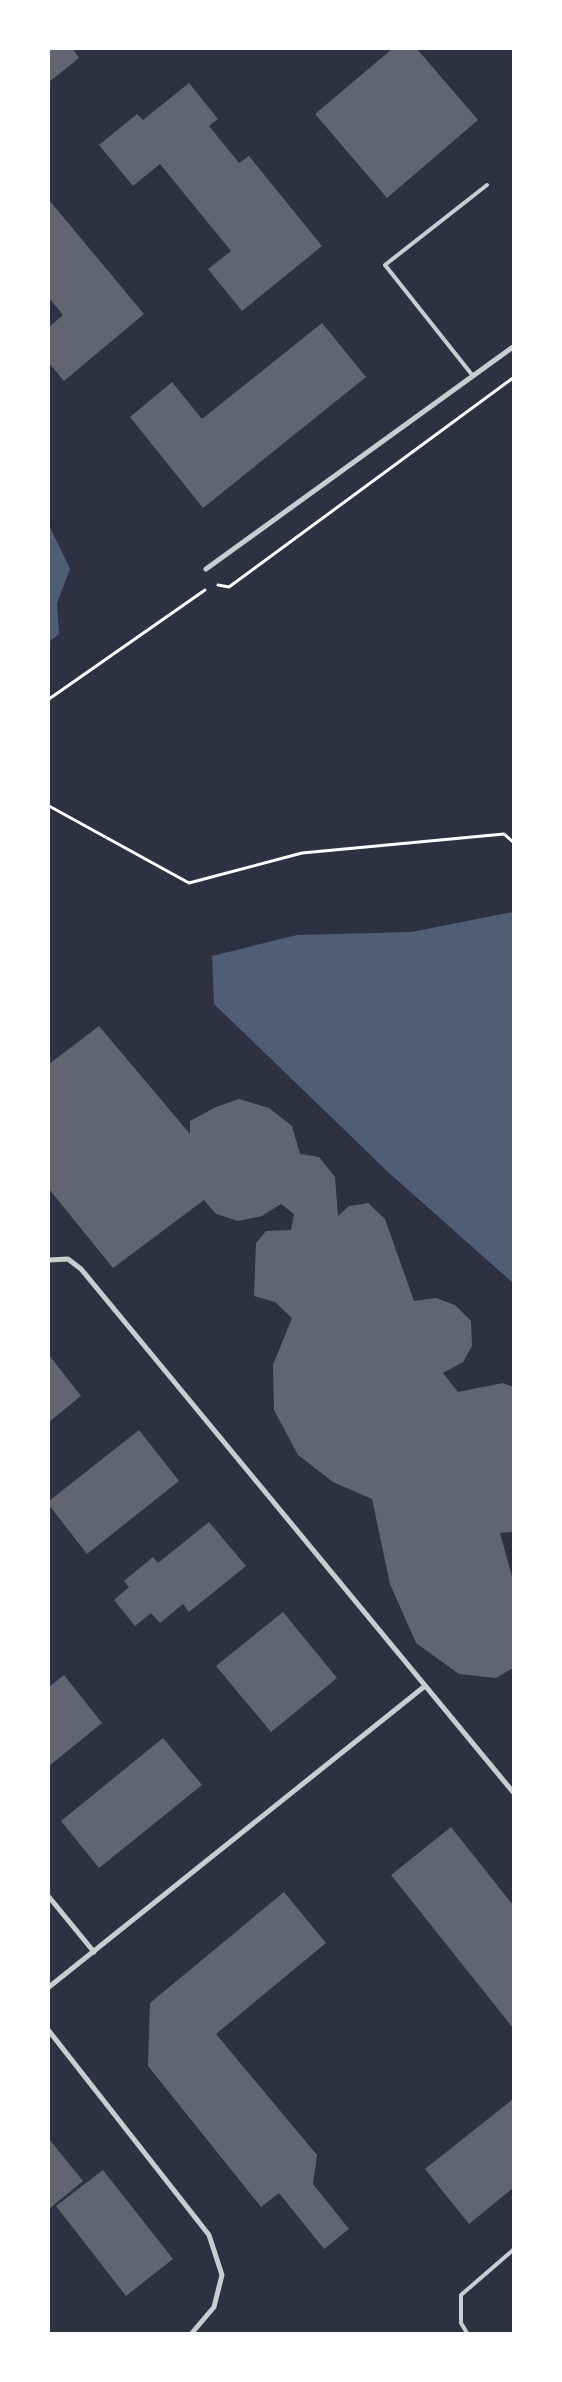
<svg xmlns="http://www.w3.org/2000/svg" width="562" height="2382" viewBox="0 0 562 2382" font-family="'IBM Plex Sans',sans-serif">
  <style>
    .water { fill: #4f5d75 }
    .building { fill: #626471 }
    .lines { fill: none; stroke-linecap: round; stroke-linejoin: round }
    .path { stroke: #fff; stroke-width: 3 }
    .service { stroke: #caccd0; stroke-width: 4 }
    .minor { stroke: #caccd0; stroke-width: 5 }
  </style>
  <rect width="100%" height="100%" fill="#2d3142"/>
  <path class="water" d="M49,525L70,569L57,603L59,634L49,642Z
    M513,912V1283L388,1172L214,1004L212,956L297,935L411,932Z"/>
  <path class="building" d="M49,49H73L79,58L49,82Z
    M392,49H417L478,120L387,198L315,114Z
    M189,83L218,119L209,126L239,163L249,156L322,246L242,311L208,269L231,251L160,164L133,186L99,145L137,114L143,120Z
    M49,200L144,314L64,381L49,363V327L63,315L49,298Z
    M322,323L366,377L203,508L130,417L172,382L202,419Z
    M99,1026L190,1134V1121L216,1107L239,1099L269,1108L292,1126L300,1154L319,1157L335,1177L338,1216L349,1206L368,1203L385,1219L414,1301L436,1298L455,1305L471,1321L472,1346L463,1362L443,1373L458,1392L503,1383L513,1387V1532L500,1533L513,1580V1668L496,1678L459,1674L416,1643L390,1584L372,1499L333,1482L298,1455L274,1410L273,1365L292,1318L275,1302L254,1296L256,1243L266,1231L291,1230L294,1214L281,1204L262,1216L238,1221L216,1214L204,1200L113,1268L49,1189V1064Z
    M49,1355L81,1396L49,1422Z
    M139,1430L179,1481L87,1554L49,1505V1501Z
    M209,1522L246,1566L189,1612L183,1604L160,1623L151,1613L135,1626L114,1600L129,1587L124,1581L153,1557L158,1563Z
    M283,1612L337,1678L271,1732L216,1666Z
    M64,1675L102,1723L49,1766V1687Z
    M163,1738L202,1785L99,1868L61,1821Z
    M451,1827L513,1905V2028L391,1875Z
    M284,1892L326,1943L216,2034L317,2155L313,2184L349,2229L324,2249L279,2193L261,2207L148,2066L150,2003Z
    M513,2099V2188L469,2224L425,2169Z
    M49,2139L83,2181L49,2209Z
    M103,2170L173,2259L126,2296L56,2206Z"/>
  <g class="lines">
    <path class="path" d="M218,585L229,587L513,378
      M49,699L205,590
      M49,806L189,883L302,853L504,834L513,842"/>
    <path class="service" d="M473,376L385,265L487,185
      M467,2333L461,2323V2295L513,2250"/>
    <path class="minor" d="M206,569L513,347
      M49,1260L68,1259L81,1269L513,1792
      M49,1897L94,1952
      M49,1987L425,1686
      M49,2031L209,2235L222,2275L214,2307L192,2333"/>
  </g>
  <rect width="562" height="2382" fill="none" stroke="#ffffff" stroke-width="100"/>
</svg>
